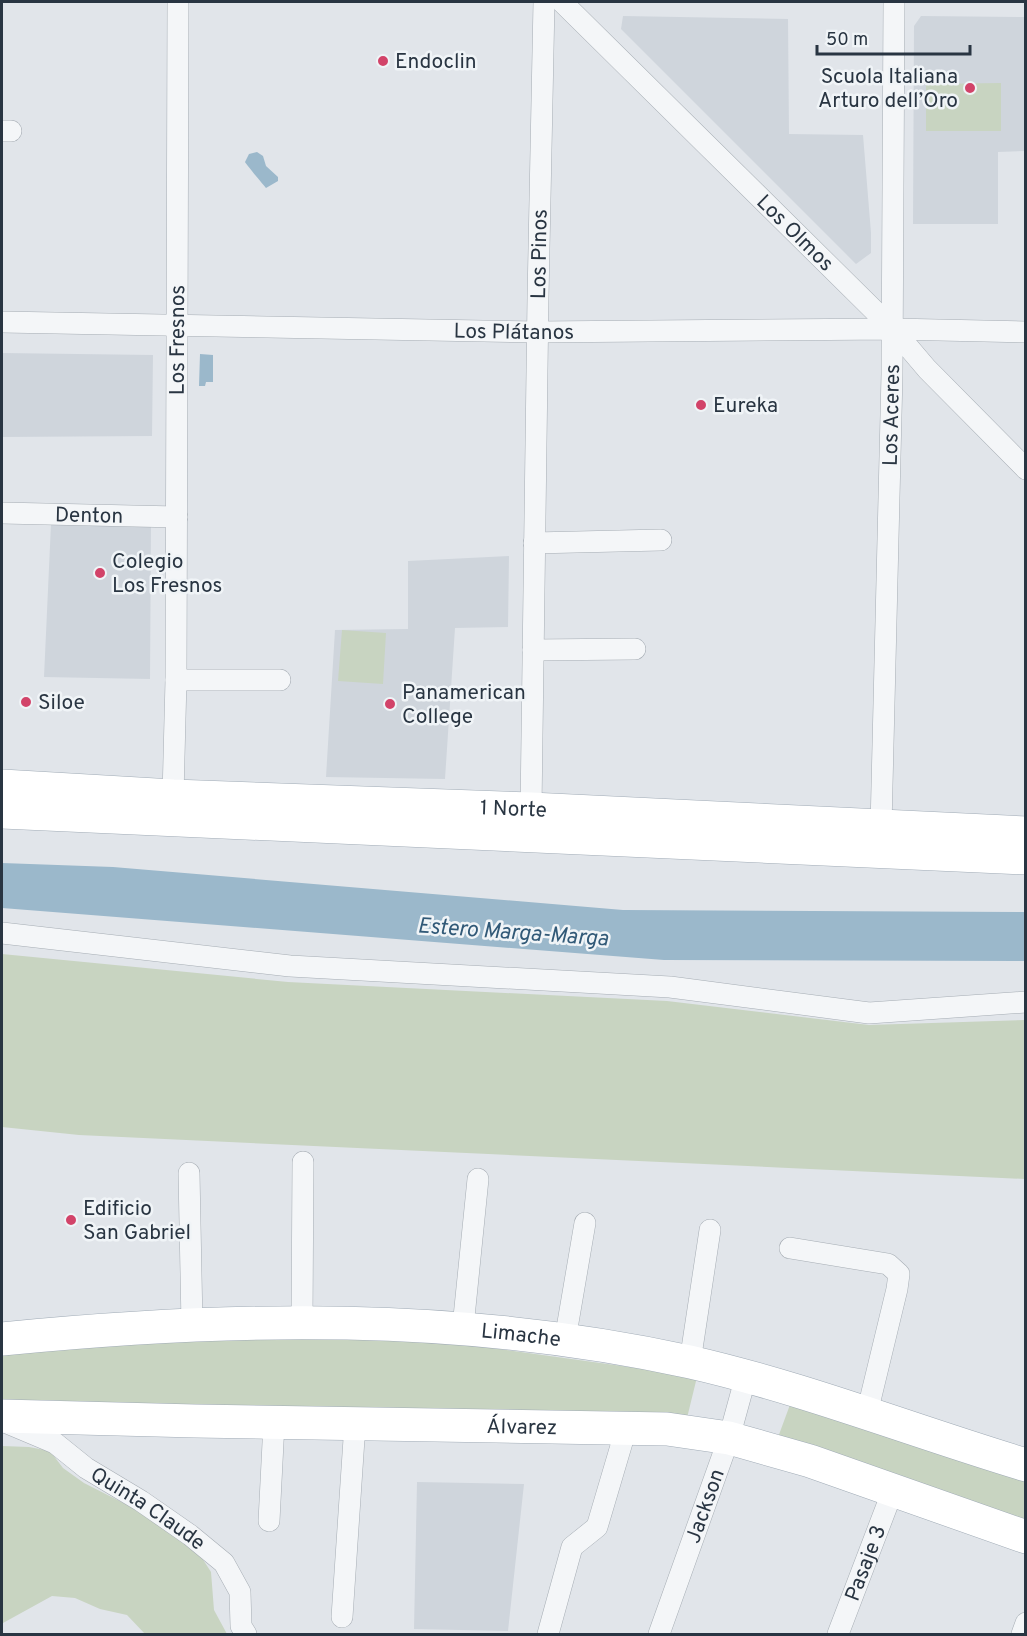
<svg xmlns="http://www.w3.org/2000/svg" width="1027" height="1636" viewBox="0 0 1027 1636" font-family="Overpass,sans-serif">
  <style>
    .built { fill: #cfd5dc }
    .green { fill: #c8d4c1 }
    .water { fill: #9bb8cb }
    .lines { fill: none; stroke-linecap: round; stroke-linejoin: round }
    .street-casing { stroke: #a6adb4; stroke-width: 22 }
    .primary-casing { stroke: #a0abb6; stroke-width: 34 }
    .street { stroke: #f4f6f8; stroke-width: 21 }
    .primary { stroke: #fff; stroke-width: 33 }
    .poi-dot { fill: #d24369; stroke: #f0f4f7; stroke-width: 2 }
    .labels { text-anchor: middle; stroke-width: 5; stroke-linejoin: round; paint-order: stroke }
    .poi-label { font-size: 21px; fill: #293542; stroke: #f0f4f7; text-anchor: start }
    .street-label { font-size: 21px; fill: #293542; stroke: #f0f4f7 }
    .water-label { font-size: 22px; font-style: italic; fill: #315977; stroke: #f0f4f7 }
  </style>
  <rect width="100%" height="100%" fill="#e1e5ea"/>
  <path class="built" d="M623,16L788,19L789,134L863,135L871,233V253L856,264L621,29Z
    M921,16L1025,17V151L998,152V224H913L914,26Z
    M2,353L153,355L152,436L2,437Z
    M51,524H151L150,679L44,677Z
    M509,556L508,627L455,628L445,779L326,777L335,630L408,629V561Z
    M417,1482L524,1484L508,1631L414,1629Z"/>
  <path class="green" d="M1001,83V131H926V84Z
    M342,630L386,633L383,684L338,681Z
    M2,954L288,982L667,1001L869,1025L1025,1020V1179L79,1135L2,1127Z
    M332,1326L687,1375L697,1377L687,1418L370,1415L41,1400H2V1350Z
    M791,1402L1025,1476V1527L777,1440Z
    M2,1446L29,1447L50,1451L63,1468L84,1483L151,1517L202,1558L211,1572L214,1610L227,1634H145L127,1615L100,1609L75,1598L52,1596L3,1623L2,1627Z"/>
  <path class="water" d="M257,152L263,156L266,166L278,177V181L266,188C264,186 246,164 245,162L249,154Z
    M200,354L213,355V382H206L205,386H199Z
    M2,863L113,867L623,910L1025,912V961L664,960L2,908Z"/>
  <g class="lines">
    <defs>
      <g id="street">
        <path id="s1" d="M562,2L893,329L927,369L1026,469"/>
        <path d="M2,131H11"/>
        <path id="s2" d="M2,322L537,332L893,329L1026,332"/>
        <path id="s3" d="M2,513L177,517"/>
        <path d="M534,543L661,540"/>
        <path d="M533,650L635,649"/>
        <path d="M176,680H280"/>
        <path id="s4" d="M173,796L176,680L178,2"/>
        <path id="s5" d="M531,809L538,298L544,2"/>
        <path id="s6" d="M881,827L892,374L894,2"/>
        <path d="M2,933L290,966L670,987L869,1013L1026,1002"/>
        <path d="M189,1173L192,1324"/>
        <path d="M790,1248L888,1264L899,1274L897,1289L867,1413"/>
        <path d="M302,1321L303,1162"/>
        <path d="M463,1327L478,1179"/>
        <path d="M565,1340L585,1223"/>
        <path d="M690,1362L710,1230"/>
        <path id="s7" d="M5,1422L55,1443L86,1468L141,1501L190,1535L224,1563L240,1592L241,1626L246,1634"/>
        <path d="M269,1521L274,1423"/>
        <path d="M342,1617L355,1424"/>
        <path d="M548,1634L572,1547L597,1527L626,1429"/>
        <path id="s8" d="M659,1634L729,1438L746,1376"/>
        <path id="s9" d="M838,1634L893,1490"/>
        <path d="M1022,1634L1026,1623"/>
      </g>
      <g id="primary">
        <path id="s10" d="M2,786L173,796L531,809L1026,833"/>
        <path d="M2,812L1026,858"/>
        <path id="s11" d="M2,1339C233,1316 462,1312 690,1362C804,1388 913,1431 1026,1465"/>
        <path id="s12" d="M2,1416L195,1421L667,1429L729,1438L810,1461L1026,1537"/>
      </g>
    </defs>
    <use href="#street" class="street-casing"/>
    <use href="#primary" class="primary-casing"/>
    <use href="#street" class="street"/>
    <use href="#primary" class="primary"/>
  </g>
  <g class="poi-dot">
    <circle cx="383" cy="61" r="6"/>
    <circle cx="970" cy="88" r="6"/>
    <circle cx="701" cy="405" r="6"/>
    <circle cx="100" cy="573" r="6"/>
    <circle cx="26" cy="702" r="6"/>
    <circle cx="390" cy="704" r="6"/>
    <circle cx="71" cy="1220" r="6"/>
  </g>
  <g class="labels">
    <g class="poi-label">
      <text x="395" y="68">Endoclin</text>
      <text x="958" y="83" text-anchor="end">Scuola Italiana<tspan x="958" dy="24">Arturo dell’Oro</tspan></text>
      <text x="713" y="412">Eureka</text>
      <text x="112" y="568">Colegio<tspan x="112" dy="24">Los Fresnos</tspan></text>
      <text x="402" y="699">Panamerican<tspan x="402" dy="24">College</tspan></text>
      <text x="38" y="709">Siloe</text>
      <text x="83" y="1215">Edificio<tspan x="83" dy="24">San Gabriel</tspan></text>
    </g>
    <g class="street-label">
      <text dy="7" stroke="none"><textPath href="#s1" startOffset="328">Los Olmos</textPath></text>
      <text dy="7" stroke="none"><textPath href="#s5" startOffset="555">Los Pinos</textPath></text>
      <text dy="7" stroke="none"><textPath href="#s2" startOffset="512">Los Plátanos</textPath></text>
      <text dy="7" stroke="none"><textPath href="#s4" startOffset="456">Los Fresnos</textPath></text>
      <text dy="7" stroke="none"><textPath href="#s6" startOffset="412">Los Aceres</textPath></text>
      <text dy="7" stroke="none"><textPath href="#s3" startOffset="87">Denton</textPath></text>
      <text dy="7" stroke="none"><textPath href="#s10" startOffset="512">1 Norte</textPath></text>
      <text dy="7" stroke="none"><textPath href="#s11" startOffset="520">Limache</textPath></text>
      <text dy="7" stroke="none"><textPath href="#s12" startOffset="520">Álvarez</textPath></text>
      <text dy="7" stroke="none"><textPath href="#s8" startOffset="136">Jackson</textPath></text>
      <text dy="7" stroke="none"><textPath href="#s7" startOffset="168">Quinta Claude</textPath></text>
      <text dy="7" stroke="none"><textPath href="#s9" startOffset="76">Pasaje 3</textPath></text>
    </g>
    <g class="water-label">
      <text transform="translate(513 931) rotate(4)" y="8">Estero Marga-Marga</text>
    </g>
  </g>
  <rect width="1027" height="1636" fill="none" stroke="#293542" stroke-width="6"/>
  <path d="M817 45v9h153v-9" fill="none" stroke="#293542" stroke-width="3"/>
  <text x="826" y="45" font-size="18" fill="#293542" stroke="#f0f4f7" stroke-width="4.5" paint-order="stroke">50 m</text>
</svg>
